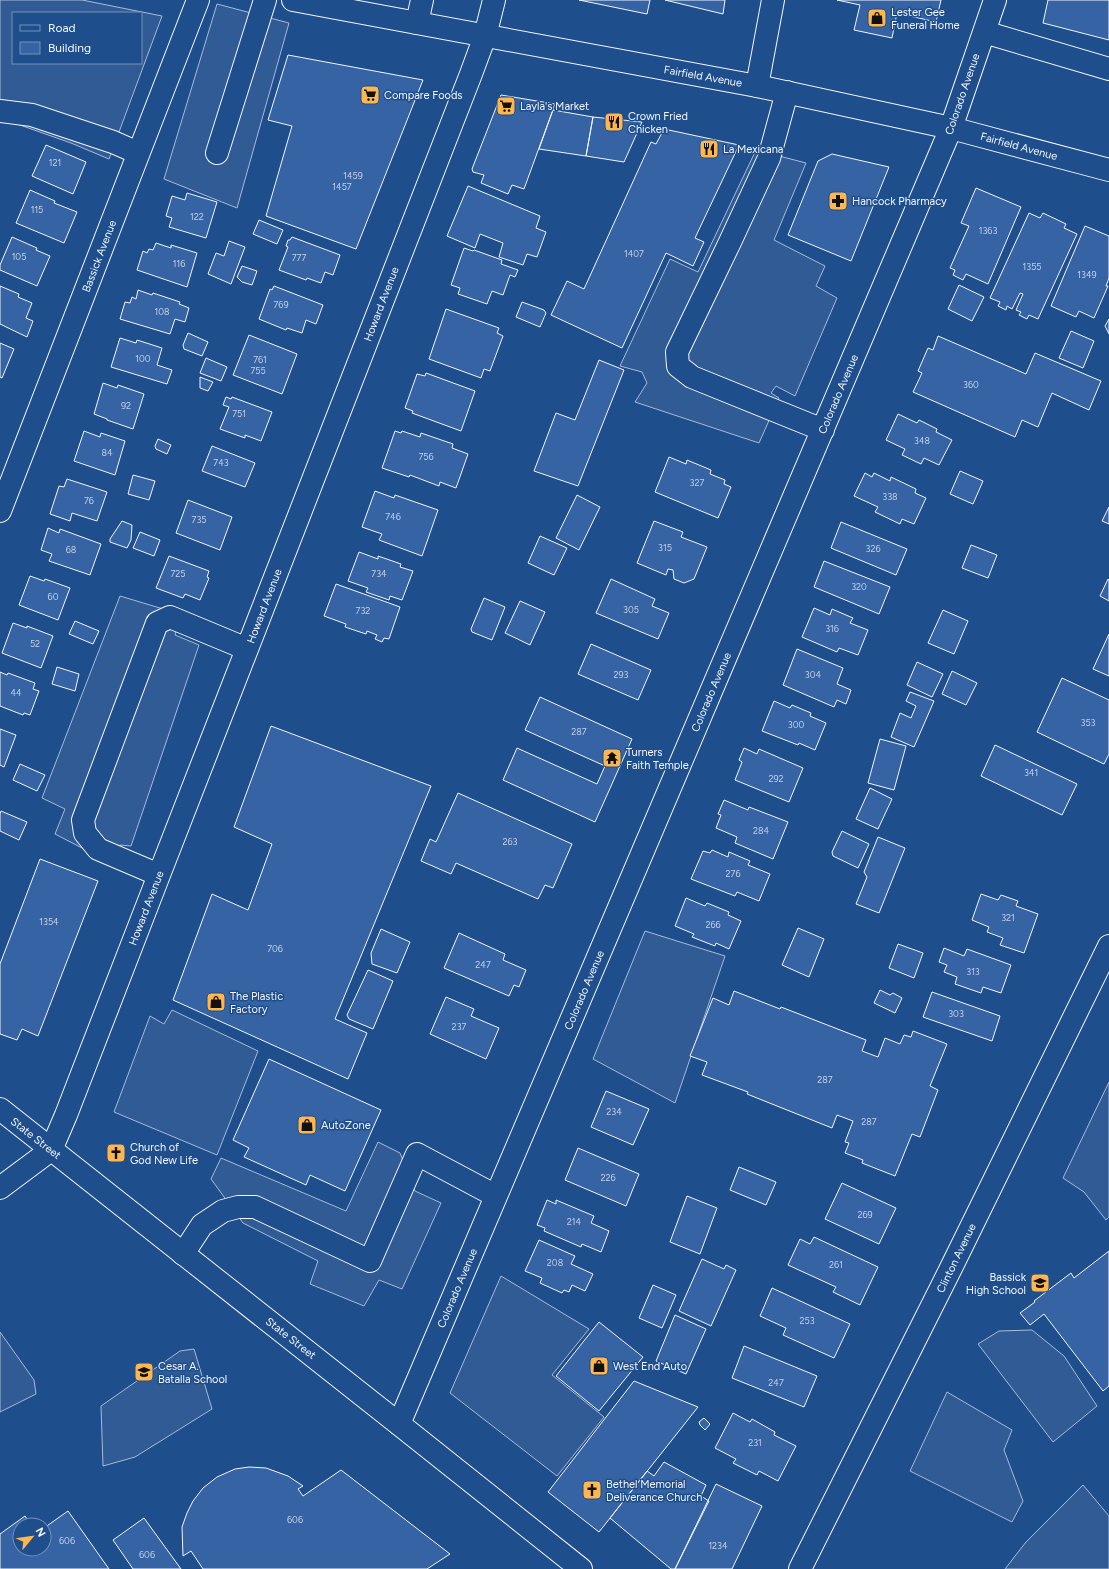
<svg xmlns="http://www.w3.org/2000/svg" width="1109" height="1569" viewBox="0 0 1109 1569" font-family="Figtree,sans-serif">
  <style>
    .parking { fill: #305b95; stroke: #a8bbd7; fill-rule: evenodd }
    .building { fill: #3563a3; stroke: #f2f6ff }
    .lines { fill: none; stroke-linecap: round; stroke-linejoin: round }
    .minor-casing { stroke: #f2f6ff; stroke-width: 24 }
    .major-casing { stroke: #f2f6ff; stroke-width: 24 }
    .minor { stroke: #1f4e8c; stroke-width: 22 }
    .major { stroke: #1f4e8c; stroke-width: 22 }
    .labels { text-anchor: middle; stroke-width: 3; stroke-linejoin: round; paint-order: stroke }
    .number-label { font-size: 9px; fill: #c3d1e8 }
    .poi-label { font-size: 11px; fill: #f2f6ff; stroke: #1f4e8c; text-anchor: start }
    .street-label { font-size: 11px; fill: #f2f6ff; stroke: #1f4e8c }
  </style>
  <rect width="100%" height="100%" fill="#1f4e8c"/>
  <path class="parking" d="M0,0H82L162,16L109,159L71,143L0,118ZM13,13H141V63H13Z
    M217,4L289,23L237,208L164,179Z
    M756,150L806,163L774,240L825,266L816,286L837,298L795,396L776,386L771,393L779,398L759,443L635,402L647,383L642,372L620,366L670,259L698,272Z
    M120,596L180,614L175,635L199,645L131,846L120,845L113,864L55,834L65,809L42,798Z
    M645,931L725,956L675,1103L593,1059Z
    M172,1010L258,1051L217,1155L114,1112L150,1016L164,1024Z
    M1109,1082V1217L1106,1220L1084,1192L1063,1178Z
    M378,1142L400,1153L415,1191L441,1203L402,1289L379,1280L364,1306L310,1284L318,1261L243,1223L211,1179L221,1158L346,1211Z
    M501,1276L589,1329L552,1375L604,1417L557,1476L450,1393Z
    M1032,1330L1064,1356L1097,1406L1053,1442L978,1344L999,1331Z
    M0,1332L34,1380L36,1394L0,1412Z
    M194,1349L212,1409L135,1457L103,1466L101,1406L180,1351Z
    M947,1392L1012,1430L1004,1450L1023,1501L1012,1522L910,1471Z
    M1083,1485L1109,1516V1569H1005L1026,1542Z"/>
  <path class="building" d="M579,0H650L647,14Z
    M665,0H725L723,14Z
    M837,0H941L936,22L897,13L892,38L854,30L860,5Z
    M1048,0H1109V40L1043,23Z
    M288,55L423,80L356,249L266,216L292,126L268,120Z
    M501,95L555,104L524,189L512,185L508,194L481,183L484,175L473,172L472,169Z
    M553,110L593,117L586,156L539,149Z
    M593,117L642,122L624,162L586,156Z
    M664,129L739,145L695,238L704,242L693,266L666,253L622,348L551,315L567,281L584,289L651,142L656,144Z
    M46,145L86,162L73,194L32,176Z
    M832,154L889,167L851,261L788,235L818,161Z
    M468,186L540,216L536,228L546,232L537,257L527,254L523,265L499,257L503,243L480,234L475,248L447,236Z
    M976,188L1021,207L988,284L966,274L963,280L953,275L955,270L950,268L969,226L961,223Z
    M30,190L55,201L54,203L77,212L64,243L16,223Z
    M187,193L217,202L206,238L169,227L172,218L166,216L172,196L185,200Z
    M1029,213L1040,218L1043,213L1066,224L1064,228L1077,234L1038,319L1029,315L1027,319L1019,315L1021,312L1016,310L1023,294L1020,293L1012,309L1007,306L1006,310L998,306L1000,302L990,298Z
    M259,220L283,230L277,244L253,234Z
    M1085,226L1109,236V278L1106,286H1108L1094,318L1079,311L1076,317L1051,306Z
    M12,237L37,248L36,250L50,256L37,286L0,270V265Z
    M292,237L340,255L333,275L325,272L321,283L307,278L306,280L279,270L288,247L286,246L288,240H290Z
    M229,241L245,247L231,284L208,274L216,253L224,256Z
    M156,243L171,248V245L197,253L187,287L137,270L143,251L147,253L149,249L153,250Z
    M464,248L473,251L474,250L502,260L501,264L518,270L515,277L510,275L503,295L492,291L487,304L458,294L460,288L451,285Z
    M242,266L257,271L252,285L242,282L237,277Z
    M959,285L984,297L972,321L948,309Z
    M0,286L19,294L18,297L32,303L26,318L33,321L27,337L0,324Z
    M274,286L323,305L316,324L306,320L302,333L287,328L286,330L259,319L270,289L272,290Z
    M138,290L152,295L153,293L180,302L179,304L189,308L185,322L175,319L170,334L120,319L125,302L130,303L132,297L136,299Z
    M522,302L544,310L546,313L540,327L516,317Z
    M446,309L499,328L497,333L503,336L490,371L484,369L481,378L429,359Z
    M1109,319V334L1105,326Z
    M1071,331L1094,341L1083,368L1059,358Z
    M188,333L208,342L202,356L184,349L183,345Z
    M249,335L297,354L282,394L233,375Z
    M938,336L1026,374L1035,353L1101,381L1089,410L1052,393L1038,427L1022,420L1015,437L913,392L922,373L918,371L928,348L933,350Z
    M120,338L136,343L137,340L162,348L157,365L172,370L167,384L111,367Z
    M0,343L14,349L2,378L0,377Z
    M206,358L227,367L221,381L200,373Z
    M599,360L624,370L578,486L534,471L556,413L575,420Z
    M426,373L475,391L461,431L412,413L413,411L405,408L417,374L425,376Z
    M200,377L213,382L208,391L200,388Z
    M103,383L117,388L118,385L144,394L133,429L107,420V419L94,414Z
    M226,397L231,399L232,397L272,412L261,441L245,435V438L220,429L229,407L223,405Z
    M898,414L917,423L919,420L937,429L936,432L952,440L939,465L924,458L921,464L902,455L905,449L886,440Z
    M84,431L100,437L101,433L125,441L115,475L74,461Z
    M395,431L401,433L402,431L420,437L421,433L453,444L452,448L468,454L456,488L440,482L439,486L410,475L409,477L382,468Z
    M158,439L171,445L167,454L156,449L155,446Z
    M212,446L255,463L245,487L202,471Z
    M669,457L686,464L687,460L711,470L710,474L725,480L724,484L731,487L718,518L655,492Z
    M960,471L983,481L973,504L950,494Z
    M865,473L872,477L874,473L890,481L891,477L916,489L915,493L926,498L914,524L902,519L900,524L875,512L878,507L854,496Z
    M133,475L155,481L149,500L128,494Z
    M67,479L107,492L97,521L72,513L70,521L50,514L59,486L64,487Z
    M375,491L394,498L395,495L438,510L422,556L379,540L382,534L362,527Z
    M577,495L600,507L579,550L556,538Z
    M188,500L232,517L220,550L176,533Z
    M1109,507V524L1102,521Z
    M122,521L132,525L131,540L127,548L110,542V539Z
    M654,521L683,532L681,537L707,547L694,579L684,583L674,579L673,570L668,569L666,575L637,563Z
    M841,522L907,549L896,575L831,548Z
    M48,528L59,533L60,529L101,544L90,575L49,561L52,554L41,550Z
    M140,532L160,540L154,556L133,548Z
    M540,536L567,548L554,575L528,563Z
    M971,545L997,555L988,578L962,568Z
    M359,552L378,559V556L401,564L400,567L413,571L402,600L390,596L389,600L366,592L368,588L348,581Z
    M169,556L209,571L207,577L209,578L200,600L185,594L183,598L156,588Z
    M824,561L890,587L879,614L814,587Z
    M30,576L44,581L45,579L70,588L58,620L19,605Z
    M611,579L655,599L652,606L669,613L658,639L596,613Z
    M1108,579L1109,580V601L1100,596Z
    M336,584L400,607L389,639L384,638L382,642L375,639L377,635L367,631L366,634L345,627L346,624L324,616Z
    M484,598L505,607L492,640L472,632L471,629Z
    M520,601L545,612L530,645L505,633Z
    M814,608L830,615L832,609L853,618L850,623L868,630L858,655L839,648L837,652L802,637Z
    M943,610L968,621L954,654L928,643Z
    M75,621L99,631L93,644L69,634Z
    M13,623L27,628V626L53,636L41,668L2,653Z
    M1109,634V676L1093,669Z
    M591,644L651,670L638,700L578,674Z
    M797,649L843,668L837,684L851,690L846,704L837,700L834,707L783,685Z
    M917,662L943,674L932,697L907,685Z
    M57,667L79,674L75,691L52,684Z
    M952,671L977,683L966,705L942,694Z
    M0,672L7,675L8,673L35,683L33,689L39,691L30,715L24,713L23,715L0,706Z
    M1062,678L1109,700V754L1104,764L1037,732Z
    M910,692L934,701L914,747L891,737L900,713L911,718L916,706L906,701Z
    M540,697L632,739L595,822L503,780L517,748L597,784L605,766L525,730Z
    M774,701L790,708L792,705L811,713L810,716L826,723L815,750L799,743L798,745L762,731Z
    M271,726L431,786L335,1019L367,1033L348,1079L173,1000L212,894L248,910L272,844L234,827Z
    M0,729L16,735L4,767L0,765Z
    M880,739L906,746L894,790L868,783Z
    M995,745L1077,784L1062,815L981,776Z
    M744,748L757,754L759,749L803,768L789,802L735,780L742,762L739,760Z
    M20,764L45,775L37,791L13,780Z
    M870,788L892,799L878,829L856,819Z
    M458,793L572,844L553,888L545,885L538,899L456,863L451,874L421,861L430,839L436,842Z
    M724,800L748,810L749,807L788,822L773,859L735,843L737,837L716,828L721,815L718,814Z
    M1,811L27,822L19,840L0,831V814Z
    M842,831L869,844L858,868L833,856L832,852Z
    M878,837L905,848L879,913L856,904L867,877L864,872Z
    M712,850L728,857L729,852L750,861L748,865L770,874L759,901L737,892L735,896L691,879L703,851L710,853Z
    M40,859L98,881L38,1036L22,1029L17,1040L0,1034V964Z
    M981,894L998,900L1001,895L1018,901L1016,906L1038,914L1024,953L1000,945L1003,938L987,932L989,927L972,920Z
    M686,898L705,906L707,903L729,912L728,915L741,921L729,949L716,943L715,946L692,937L694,934L675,926Z
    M798,928L824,939L809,977L782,965Z
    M381,929L410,942L397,973L372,964L371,953Z
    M459,933L505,954L503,960L526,970L519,987L514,985L509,996L444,968Z
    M898,944L923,953L914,978L889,968Z
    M944,948L964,956L967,949L1011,965L1001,993L983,987L981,993L955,984L957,977L944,972L947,965L939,962Z
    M368,970L393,981L373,1029L349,1019L347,1015Z
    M880,990L890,995L893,993L902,998L895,1013L874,1003Z
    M734,991L780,1009L781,1007L866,1040L862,1051L878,1057L885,1038L900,1044L904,1035L911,1037L913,1031L947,1044L930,1086L938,1090L920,1137L912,1134L895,1176L862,1163L863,1160L845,1153L849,1143L845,1142L853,1121L837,1115L832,1128L747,1094L748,1092L702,1075L707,1062L690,1056L713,998L729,1005Z
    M932,992L1000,1016L992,1041L923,1017Z
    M446,997L474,1009L471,1016L499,1028L486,1059L430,1034Z
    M269,1059L381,1110L345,1191L310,1175L306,1185L244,1157L249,1148L233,1140Z
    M606,1091L649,1109L633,1145L591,1127Z
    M578,1148L639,1174L626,1206L565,1180Z
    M739,1167L776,1182L766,1205L730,1190Z
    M842,1183L896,1208L879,1244L825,1219Z
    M687,1196L717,1208L700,1254L670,1242Z
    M547,1200L556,1204V1200L594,1216L591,1223L609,1231L601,1252L582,1244L581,1247L544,1231L545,1228L537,1225Z
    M814,1237L878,1267L860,1305L833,1292L836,1287L788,1265L800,1239L810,1244Z
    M539,1240L575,1256L571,1264L593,1274L585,1291L572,1285L569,1292L564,1290L562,1293L540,1283L542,1278L525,1271Z
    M1109,1251V1386L1103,1391L1044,1314L1030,1325L1020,1313L1035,1302L1034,1301L1071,1273L1074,1278Z
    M702,1259L724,1269L726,1265L736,1270L711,1326L679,1311Z
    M653,1285L676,1295L662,1328L639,1318Z
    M772,1288L850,1324L834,1358L783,1335L786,1328L760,1316Z
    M675,1315L706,1329L686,1374L656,1361Z
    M599,1322L643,1357L599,1411L556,1376Z
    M744,1346L817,1376L804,1407L732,1378Z
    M634,1381L698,1407L599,1532L548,1492Z
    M733,1413L750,1422L752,1419L775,1432L774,1435L796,1446L778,1481L759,1471L757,1475L733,1463L736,1459L715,1448Z
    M704,1418L710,1424L705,1430L700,1425L699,1422Z
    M664,1462L706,1485L701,1496L709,1501L675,1569H671L610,1518L647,1471L654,1476Z
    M249,1467L266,1468L288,1476L303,1486L298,1489L303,1496L341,1470L450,1554L427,1569H203L191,1551L183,1556L182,1527L187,1513L193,1501L203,1488L217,1477L235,1469Z
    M716,1484L762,1506L732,1569H675Z
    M68,1511L109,1569H0V1534L25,1516L31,1525H20V1549H44V1528Z
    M144,1518L181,1569H133L113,1540Z"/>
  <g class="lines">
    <defs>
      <path id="minor" d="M417,23L422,0
        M984,32L1109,69
        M757,86L773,0
        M787,92L769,158L730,242L677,352L678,366L692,377L823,430
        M0,111L32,115L113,142L138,153
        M217,153L265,0
        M0,511L198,0
        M159,875L98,849L85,833L83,820L157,623L170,617L247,649
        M0,1188L51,1150L66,1115L159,875L471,74L485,36L494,0
        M183,1254L202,1225L223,1211L238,1207H255L370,1261L417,1154L496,1196
        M399,1424L951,128L995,0
        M800,1569L952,1266L1109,946"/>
      <path id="major" d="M293,0L757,86L951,128L1109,170
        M0,1109L399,1424L581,1569"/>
    </defs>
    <use href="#minor" class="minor-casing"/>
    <use href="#major" class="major-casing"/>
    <use href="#minor" class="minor"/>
    <use href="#major" class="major"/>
  </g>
  <defs>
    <symbol id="shop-square" viewBox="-11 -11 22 22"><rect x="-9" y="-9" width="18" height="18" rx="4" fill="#ffb74d" stroke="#1f4e8c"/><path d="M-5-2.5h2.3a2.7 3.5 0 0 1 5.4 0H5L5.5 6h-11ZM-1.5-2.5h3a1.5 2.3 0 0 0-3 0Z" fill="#111"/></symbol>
    <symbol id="supermarket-square" viewBox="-11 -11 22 22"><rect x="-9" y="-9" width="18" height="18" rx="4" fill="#ffb74d" stroke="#1f4e8c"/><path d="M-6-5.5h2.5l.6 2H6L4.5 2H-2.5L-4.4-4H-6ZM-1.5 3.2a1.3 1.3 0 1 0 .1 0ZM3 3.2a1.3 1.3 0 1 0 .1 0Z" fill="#111"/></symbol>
    <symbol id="restaurant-square" viewBox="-11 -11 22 22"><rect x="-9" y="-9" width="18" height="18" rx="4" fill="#ffb74d" stroke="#1f4e8c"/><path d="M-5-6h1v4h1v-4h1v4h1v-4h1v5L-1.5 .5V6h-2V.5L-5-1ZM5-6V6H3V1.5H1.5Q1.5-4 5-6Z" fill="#111"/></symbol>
    <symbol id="pharmacy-square" viewBox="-11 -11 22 22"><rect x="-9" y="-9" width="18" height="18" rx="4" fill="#ffb74d" stroke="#1f4e8c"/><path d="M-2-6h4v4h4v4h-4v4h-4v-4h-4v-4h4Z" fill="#111"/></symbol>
    <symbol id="temple-square" viewBox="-11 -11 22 22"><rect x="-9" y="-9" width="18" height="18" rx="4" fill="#ffb74d" stroke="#1f4e8c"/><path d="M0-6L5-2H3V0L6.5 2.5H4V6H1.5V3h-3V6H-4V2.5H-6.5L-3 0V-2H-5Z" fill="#111"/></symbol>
    <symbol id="church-square" viewBox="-11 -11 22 22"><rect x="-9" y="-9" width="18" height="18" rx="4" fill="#ffb74d" stroke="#1f4e8c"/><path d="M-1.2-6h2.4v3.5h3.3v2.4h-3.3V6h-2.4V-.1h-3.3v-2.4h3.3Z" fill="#111"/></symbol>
    <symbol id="school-square" viewBox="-11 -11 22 22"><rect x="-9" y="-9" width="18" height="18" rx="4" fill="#ffb74d" stroke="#1f4e8c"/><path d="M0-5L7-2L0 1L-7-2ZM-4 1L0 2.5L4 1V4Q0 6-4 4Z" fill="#111"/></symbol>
  </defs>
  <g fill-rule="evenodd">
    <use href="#shop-square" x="866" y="7" width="22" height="22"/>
    <use href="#supermarket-square" x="359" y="84" width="22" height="22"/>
    <use href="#supermarket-square" x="495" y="95" width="22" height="22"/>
    <use href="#restaurant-square" x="603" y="111" width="22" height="22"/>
    <use href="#restaurant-square" x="698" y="138" width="22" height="22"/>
    <use href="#pharmacy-square" x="827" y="190" width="22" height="22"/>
    <use href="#temple-square" x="601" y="747" width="22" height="22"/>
    <use href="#shop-square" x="205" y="991" width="22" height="22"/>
    <use href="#shop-square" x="296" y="1114" width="22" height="22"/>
    <use href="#church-square" x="105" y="1142" width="22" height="22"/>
    <use href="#school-square" x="1029" y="1272" width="22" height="22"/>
    <use href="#shop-square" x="588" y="1355" width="22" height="22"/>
    <use href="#school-square" x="133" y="1361" width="22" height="22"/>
    <use href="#church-square" x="581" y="1479" width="22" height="22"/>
  </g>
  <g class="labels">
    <g class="number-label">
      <text x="55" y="166">121</text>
      <text x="353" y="179">1459</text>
      <text x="342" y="190">1457</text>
      <text x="37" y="213">115</text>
      <text x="197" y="220">122</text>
      <text x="988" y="234">1363</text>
      <text x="634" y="257">1407</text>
      <text x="19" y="260">105</text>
      <text x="299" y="261">777</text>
      <text x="179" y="267">116</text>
      <text x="1032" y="270">1355</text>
      <text x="1087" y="278">1349</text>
      <text x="281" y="308">769</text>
      <text x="162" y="315">108</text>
      <text x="143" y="362">100</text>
      <text x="260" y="363">761</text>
      <text x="258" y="374">755</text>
      <text x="971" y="388">360</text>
      <text x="126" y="409">92</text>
      <text x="239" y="417">751</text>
      <text x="922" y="444">348</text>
      <text x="107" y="456">84</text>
      <text x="426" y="460">756</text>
      <text x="221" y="466">743</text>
      <text x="697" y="486">327</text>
      <text x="890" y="500">338</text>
      <text x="89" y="504">76</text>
      <text x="393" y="520">746</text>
      <text x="199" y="523">735</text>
      <text x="665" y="551">315</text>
      <text x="873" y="552">326</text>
      <text x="71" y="553">68</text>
      <text x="178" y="577">725</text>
      <text x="379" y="577">734</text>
      <text x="859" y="590">320</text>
      <text x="53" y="600">60</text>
      <text x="631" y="613">305</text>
      <text x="363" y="614">732</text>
      <text x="832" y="632">316</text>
      <text x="35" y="647">52</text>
      <text x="621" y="678">293</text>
      <text x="813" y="678">304</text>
      <text x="16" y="696">44</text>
      <text x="1088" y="726">353</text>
      <text x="796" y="728">300</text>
      <text x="579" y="735">287</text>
      <text x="1031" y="776">341</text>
      <text x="776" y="782">292</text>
      <text x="761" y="834">284</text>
      <text x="510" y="845">263</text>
      <text x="733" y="877">276</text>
      <text x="1008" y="921">321</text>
      <text x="49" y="925">1354</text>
      <text x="713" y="928">266</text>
      <text x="275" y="952">706</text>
      <text x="483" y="968">247</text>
      <text x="973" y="975">313</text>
      <text x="956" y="1017">303</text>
      <text x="459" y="1030">237</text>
      <text x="825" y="1083">287</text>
      <text x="614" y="1115">234</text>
      <text x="869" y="1125">287</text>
      <text x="608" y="1181">226</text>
      <text x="865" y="1218">269</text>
      <text x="574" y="1225">214</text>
      <text x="555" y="1266">208</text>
      <text x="836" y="1268">261</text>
      <text x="807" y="1324">253</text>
      <text x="776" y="1386">247</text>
      <text x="755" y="1446">231</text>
      <text x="295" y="1523">606</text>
      <text x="67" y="1544">606</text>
      <text x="718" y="1549">1234</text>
      <text x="147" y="1558">606</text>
    </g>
    <g class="poi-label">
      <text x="891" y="16">Lester Gee<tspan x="891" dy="13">Funeral Home</tspan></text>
      <text x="384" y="99">Compare Foods</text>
      <text x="520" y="110">Layla's Market</text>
      <text x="628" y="120">Crown Fried<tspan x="628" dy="13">Chicken</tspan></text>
      <text x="723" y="153">La Mexicana</text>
      <text x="852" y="205">Hancock Pharmacy</text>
      <text x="626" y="756">Turners<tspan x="626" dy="13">Faith Temple</tspan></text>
      <text x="230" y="1000">The Plastic<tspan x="230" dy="13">Factory</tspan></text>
      <text x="321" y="1129">AutoZone</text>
      <text x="130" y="1151">Church of<tspan x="130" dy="13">God New Life</tspan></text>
      <text x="1026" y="1281" text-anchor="end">Bassick<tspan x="1026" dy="13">High School</tspan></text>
      <text x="158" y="1370">Cesar A.<tspan x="158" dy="13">Batalla School</tspan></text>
      <text x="613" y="1370">West End Auto</text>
      <text x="606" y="1488">Bethel Memorial<tspan x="606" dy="13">Deliverance Church</tspan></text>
    </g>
    <g class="street-label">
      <text transform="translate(703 76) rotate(10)" y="4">Fairfield Avenue</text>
      <text transform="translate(962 94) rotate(-71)" y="4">Colorado Avenue</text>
      <text transform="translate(1019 146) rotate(15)" y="4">Fairfield Avenue</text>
      <text transform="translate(99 256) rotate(-69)" y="4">Bassick Avenue</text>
      <text transform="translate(381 304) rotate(-69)" y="4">Howard Avenue</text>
      <text transform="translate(838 394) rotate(-67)" y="4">Colorado Avenue</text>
      <text transform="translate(264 606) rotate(-69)" y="4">Howard Avenue</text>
      <text transform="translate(711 692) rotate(-67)" y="4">Colorado Avenue</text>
      <text transform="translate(146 908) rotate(-69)" y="4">Howard Avenue</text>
      <text transform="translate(584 990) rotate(-67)" y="4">Colorado Avenue</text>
      <text transform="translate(36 1138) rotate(38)" y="4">State Street</text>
      <text transform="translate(956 1258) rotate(-64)" y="4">Clinton Avenue</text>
      <text transform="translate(457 1288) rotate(-67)" y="4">Colorado Avenue</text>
      <text transform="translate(291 1338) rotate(38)" y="4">State Street</text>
    </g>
  </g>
  <rect x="12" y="12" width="130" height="52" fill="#1f4e8c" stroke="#7391ba"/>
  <rect x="20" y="25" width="20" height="6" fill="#1f4e8c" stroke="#7391ba"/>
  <text x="48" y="32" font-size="12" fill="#f2f6ff">Road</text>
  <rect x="20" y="42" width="20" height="12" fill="#3563a3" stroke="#7391ba"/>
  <text x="48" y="52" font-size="12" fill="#f2f6ff">Building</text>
  <g transform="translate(32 1537) rotate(61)"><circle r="19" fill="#1f4e8c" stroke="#7391ba"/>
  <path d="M0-3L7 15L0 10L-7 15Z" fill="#ffb74d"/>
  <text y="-6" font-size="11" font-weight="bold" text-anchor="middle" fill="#f2f6ff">N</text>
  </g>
</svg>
